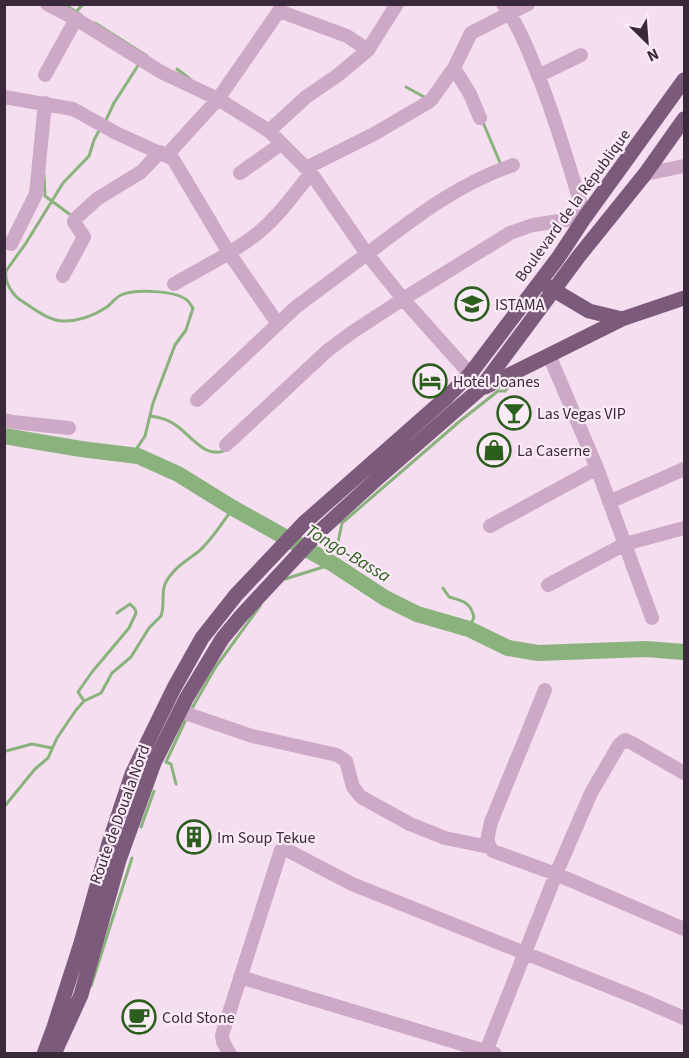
<svg xmlns="http://www.w3.org/2000/svg" width="689" height="1058" viewBox="0 0 689 1058" font-family="'Source Sans 3',sans-serif">
  <style>
    .lines { fill: none; stroke-linecap: round; stroke-linejoin: round }
    .stream { stroke: #8ab27c; stroke-width: 3 }
    .river { stroke: #8ab27c; stroke-width: 16 }
    .minor { stroke: #cda9c7; stroke-width: 14 }
    .major { stroke: #7c5a7b; stroke-width: 15 }
    .labels { text-anchor: middle; stroke-width: 4.5; stroke-linejoin: round; paint-order: stroke }
    .street-label { font-size: 16px; fill: #3a293a; stroke: #fbebf7 }
    .poi-label { font-size: 16px; fill: #3a293a; stroke: #fbebf7; text-anchor: start }
    .water-label { font-size: 18px; font-style: italic; fill: #2c5e1d; stroke: #fbebf7 }
  </style>
  <rect width="100%" height="100%" fill="#f4deef"/>
  <g class="lines">
    <path class="stream" d="M64,4L81,15
      M77,11L83,4
      M95,23L147,56
      M177,69L190,79
      M406,87L426,98
      M482,120L501,165
      M105,122L114,103L139,64
      M100,129L94,140L89,156L63,183L26,243L6,271C4,282 13,296 22,301C34,309 49,321 64,321C79,321 95,315 107,307C112,303 115,298 121,295C134,289 177,290 188,301C190,303 191,306 193,308L186,330L175,345L153,403L145,436L133,454
      M44,174L45,196L72,216
      M150,416C160,417 169,420 177,426C191,436 206,460 226,450
      M337,547L342,523L460,421L498,391H505L512,382
      M285,579L333,564
      M443,588L449,597C462,601 470,601 474,617L469,629
      M84,701L78,692L92,672L129,628L136,613L135,609L130,604L117,613
      M191,710L215,668L260,606
      M6,751L32,744L52,748
      M176,784L171,764L166,762L186,719
      M4,807L35,769L48,758L57,738L76,710L84,701L101,693L112,673L131,657L149,628L161,616C165,605 161,595 165,584C172,569 186,561 198,552C212,540 222,523 233,508
      M141,827L154,791
      M91,986L132,858"/>
    <path class="river" d="M4,436L81,449L138,456L178,474L233,508L333,564L385,598L417,614L469,629L508,648L538,653L646,649L684,652"/>
    <path class="minor" d="M47,4L76,19L161,72L218,99L269,131L311,173L367,254L296,307L197,400
      M45,75L76,19
      M538,76L581,55
      M4,97L73,109L116,133L173,159L229,253L278,324
      M480,118L470,94L454,68L471,33L528,4
      M269,131L306,97L338,75L368,50L397,4
      M167,155L218,99L279,11L347,36L368,50
      M306,168L374,134L427,103L432,99L454,68
      M240,173L281,144
      M645,174L684,166
      M11,244L36,194L45,103
      M63,276L84,237L74,222L75,219L97,199L141,172L160,152
      M174,284C201,268 230,255 254,236C277,219 293,195 311,173
      M549,355L597,468L652,618
      M470,374L403,299L367,254C413,219 457,184 513,165
      M4,420L13,422L69,428
      M226,445L327,351L351,333L403,299L510,233L533,225L585,217C570,170 557,122 538,75C528,50 519,26 503,4
      M609,502L684,469
      M490,526L597,468
      M548,585L625,544L684,528
      M545,690L491,822C489,833 484,842 493,851L556,874L684,929
      M179,711L252,736L337,755L346,761L353,787L361,797L410,824L445,838L489,847
      M240,977L495,1054
      M230,1054L223,1042L222,1035L281,850L285,849L352,884L640,999L684,1018
      M485,1054L556,874L591,793L619,745L625,740L632,743L684,773"/>
    <path class="major" d="M547,286L589,311L622,319
      M485,387L622,319L684,298
      M44,1054L54,1027L81,943L109,843L132,774L174,688L202,638L236,595L304,523L447,397L470,374L558,258L585,217L684,80
      M54,1054L81,995L119,860L154,763L187,697L222,639L241,616L320,531L380,476L481,388L579,256L645,174L684,119"/>
  </g>
  <defs>
    <symbol id="school-ring" viewBox="-11 -11 22 22"><circle r="9.5" fill="#fbebf7" stroke="#2c5e1d" stroke-width="1.5"/><path d="M0-5L7-2L0 1L-7-2ZM-4 1L0 2.5L4 1V4Q0 6-4 4Z" fill="#2c5e1d"/></symbol>
    <symbol id="hotel-ring" viewBox="-11 -11 22 22"><circle r="9.5" fill="#fbebf7" stroke="#2c5e1d" stroke-width="1.5"/><path d="M-6-4.5h1.5V1H6V5H4.5V3h-9V5H-6ZM-4 0a1.8 1.8 0 1 1 3.6 0ZM.5 0V-2.5h3Q6-2.5 6 0Z" fill="#2c5e1d"/></symbol>
    <symbol id="bar-ring" viewBox="-11 -11 22 22"><circle r="9.5" fill="#fbebf7" stroke="#2c5e1d" stroke-width="1.5"/><path d="M-6-5H6L.8 .8V4.5H3.5V6h-7V4.5H-.8V.8Z" fill="#2c5e1d"/></symbol>
    <symbol id="shop-ring" viewBox="-11 -11 22 22"><circle r="9.5" fill="#fbebf7" stroke="#2c5e1d" stroke-width="1.5"/><path d="M-5-2.5h2.3a2.7 3.5 0 0 1 5.4 0H5L5.5 6h-11ZM-1.5-2.5h3a1.5 2.3 0 0 0-3 0Z" fill="#2c5e1d"/></symbol>
    <symbol id="building-ring" viewBox="-11 -11 22 22"><circle r="9.5" fill="#fbebf7" stroke="#2c5e1d" stroke-width="1.5"/><path d="M-4-6H4V6H1V3H-1V6H-4ZM-2.5-4.3h1.7v1.8h-1.7ZM.8-4.3h1.7v1.8H.8ZM-2.5-1h1.7V.8h-1.7ZM.8-1h1.7V.8H.8Z" fill="#2c5e1d"/></symbol>
    <symbol id="cafe-ring" viewBox="-11 -11 22 22"><circle r="9.5" fill="#fbebf7" stroke="#2c5e1d" stroke-width="1.5"/><path d="M-5.5-4.5H6V0H3Q3 3.5 0 3.5H-2.5Q-5.5 3.5-5.5 0ZM3-3.2v2h1.7v-2ZM-6 4.5H4V6H-6Z" fill="#2c5e1d"/></symbol>
  </defs>
  <g fill-rule="evenodd">
    <use href="#school-ring" x="453" y="285" width="38" height="38"/>
    <use href="#hotel-ring" x="411" y="362" width="38" height="38"/>
    <use href="#bar-ring" x="495" y="394" width="38" height="38"/>
    <use href="#shop-ring" x="475" y="431" width="38" height="38"/>
    <use href="#building-ring" x="175" y="818" width="38" height="38"/>
    <use href="#cafe-ring" x="120" y="998" width="38" height="38"/>
  </g>
  <g class="labels">
    <g class="street-label">
      <text transform="translate(572 205) rotate(-54)" y="6">Boulevard de la République</text>
      <text transform="translate(119 814) rotate(-70)" y="6">Route de Douala Nord</text>
    </g>
    <g class="poi-label">
      <text x="495" y="310">ISTAMA</text>
      <text x="453" y="387">Hotel Joanes</text>
      <text x="537" y="419">Las Vegas VIP</text>
      <text x="517" y="456">La Caserne</text>
      <text x="217" y="843">Im Soup Tekue</text>
      <text x="162" y="1023">Cold Stone</text>
    </g>
    <g class="water-label">
      <text transform="translate(348 553) rotate(31)" y="6">Tongo-Bassa</text>
    </g>
  </g>
  <rect width="689" height="1058" fill="none" stroke="#3a293a" stroke-width="12"/>
  <g transform="translate(647 42) rotate(155)" stroke="#fbebf7" stroke-width="4.5" paint-order="stroke">
  <path d="M0-4.5L10 22L0 15L-10 22Z" fill="#3a293a"/>
  <text y="-9" font-size="16" font-weight="bold" text-anchor="middle" fill="#3a293a">N</text>
  </g>
</svg>
